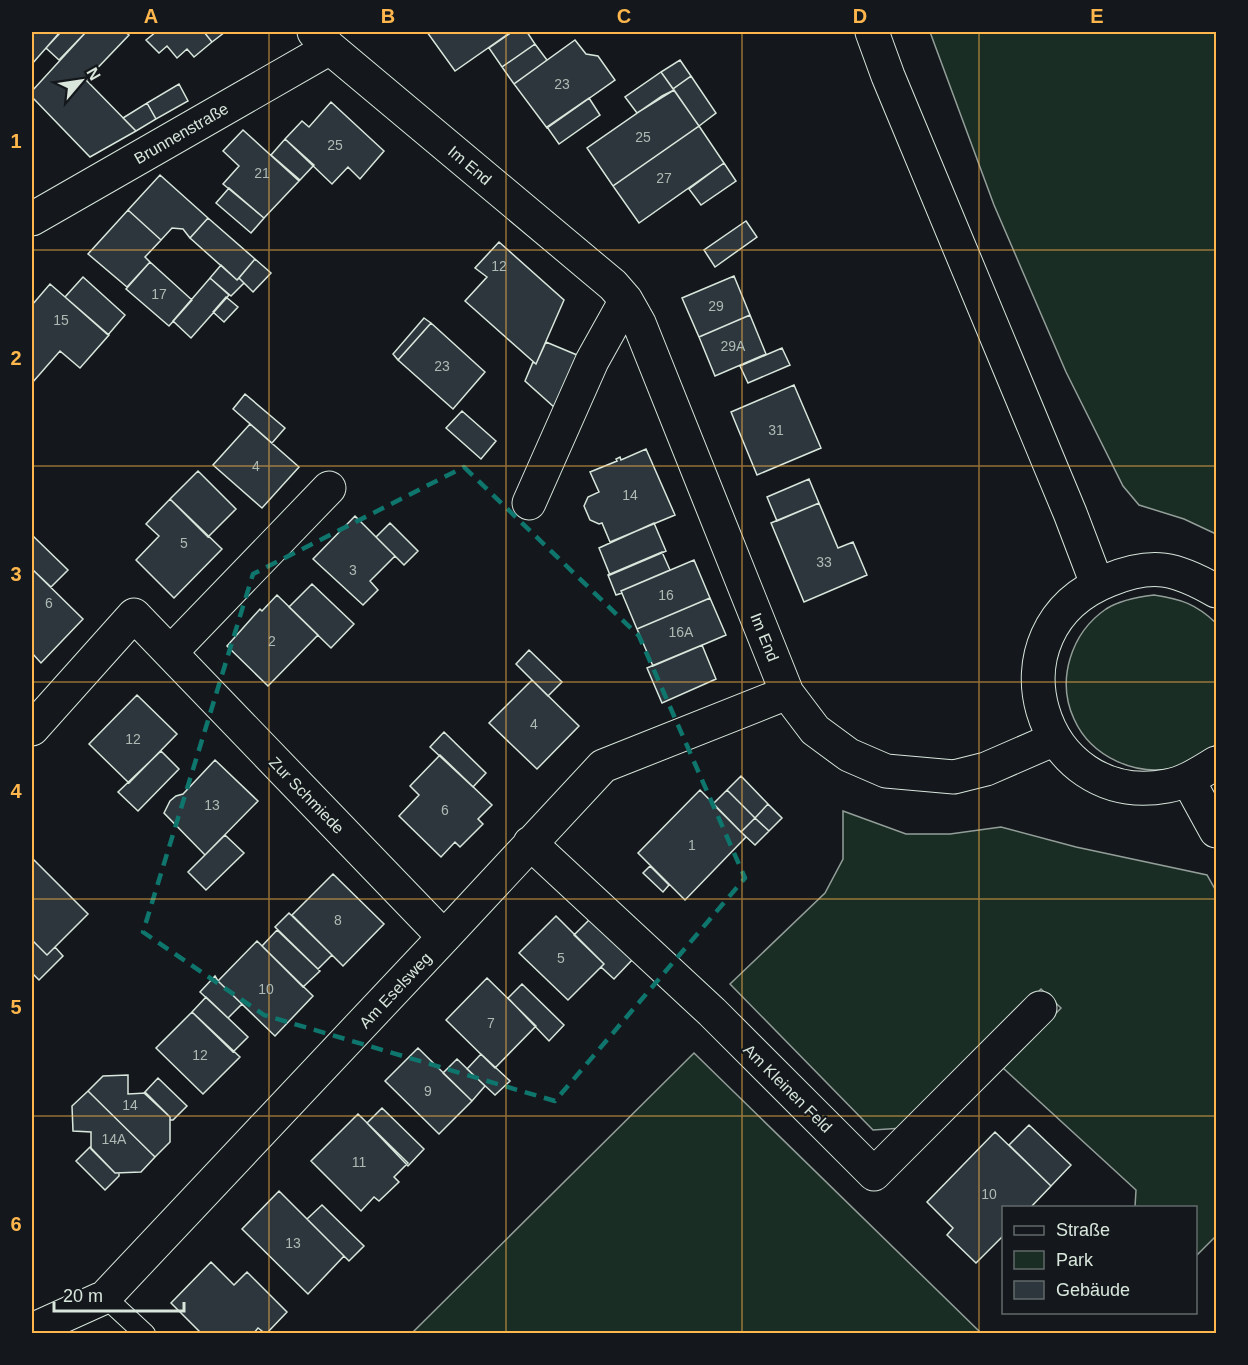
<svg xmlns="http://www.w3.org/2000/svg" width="1248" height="1365" viewBox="0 0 1248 1365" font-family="Arial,sans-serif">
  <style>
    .green { fill: #1a2d24; stroke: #939e99; stroke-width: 1.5 }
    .building { fill: #2c363c; stroke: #d8e6dc; stroke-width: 1.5 }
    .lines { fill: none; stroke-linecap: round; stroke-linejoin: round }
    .service-casing { stroke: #d8e6dc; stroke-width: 22 }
    .minor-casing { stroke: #d8e6dc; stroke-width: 35 }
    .tertiary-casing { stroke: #d8e6dc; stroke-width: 35 }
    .service { stroke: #14181c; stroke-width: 20 }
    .minor { stroke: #14181c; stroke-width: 33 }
    .tertiary { stroke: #14181c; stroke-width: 33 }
    .marked { fill: none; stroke: #0f766e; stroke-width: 4.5; stroke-dasharray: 12 8; stroke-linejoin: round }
    .grid { fill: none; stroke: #ffb74d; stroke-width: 1.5; stroke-opacity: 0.55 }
    .labels { text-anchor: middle; stroke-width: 4.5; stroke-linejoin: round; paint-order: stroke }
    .number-label { font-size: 14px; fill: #adbab4 }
    .street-label { font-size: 16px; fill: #d8e6dc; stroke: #14181c }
    .neatline { fill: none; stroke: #ffb74d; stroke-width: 2 }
    .grid-label { font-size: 20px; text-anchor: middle; font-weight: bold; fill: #ffb74d }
  </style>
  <rect width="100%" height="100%" fill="#14181c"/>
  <path class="green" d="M930,32H1216V534L1184,519L1139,505L1123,486L1066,372L994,205Z
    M1154,595C1181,599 1196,604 1216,623V744C1205,754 1193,763 1178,767C1137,778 1091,757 1074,719C1056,680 1071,633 1106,609C1120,600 1137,597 1154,595Z
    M843,811L906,834H950L1001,827L1076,847L1207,875L1216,891V1236L1196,1256V1208L1135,1207L1136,1190L1003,1068L1061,1008L1041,989L903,1128L873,1130L730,984L825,893L843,859Z
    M694,1053L981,1333H412Z"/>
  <path class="building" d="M32,32H60L32,64Z
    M61,32H86L59,60L46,48Z
    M86,32H125L129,35L86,80L136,131L90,157L32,97V91Z
    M156,32H204L212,42L194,57L187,49L177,58L167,46L159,53L146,40Z
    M204,32H225L212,42Z
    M427,32H511L455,71Z
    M512,32H527L535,44L502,67L489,48Z
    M575,40L586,54L598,56L615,80L547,128L514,84Z
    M535,44L547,60L514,84L502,67Z
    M680,60L691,76L673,89L661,72Z
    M661,72L674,90L637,113L625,97Z
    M691,76L716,113L699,126L673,89Z
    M179,84L188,101L156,119L147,103Z
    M674,90L699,126L613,186L587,148L662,96Z
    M589,98L600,115L559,144L547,127Z
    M331,102L384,151L360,179L348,167L332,184L285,139L302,121L309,127Z
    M147,103L156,119L136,131L123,118Z
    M699,126L724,163L639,223L613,186Z
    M243,130L299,181L264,218L223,184L239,166L223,151Z
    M285,139L314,165L300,180L271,155Z
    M724,163L736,181L701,205L689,189Z
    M160,175L208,218L190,238L183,229L172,228L161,240L128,210Z
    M229,188L264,218L251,233L216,203Z
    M128,210L161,240L145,257L150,262L127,287L88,254Z
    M208,218L255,259L237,280L190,238Z
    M746,221L757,237L715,267L704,250Z
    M499,242L564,300L536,364L465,301L487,277L475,268Z
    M255,259L271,273L253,292L239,278Z
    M150,262L192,300L169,326L126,289Z
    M221,265L237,280L239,278L244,283L231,296L210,278Z
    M734,276L750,315L699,337L682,298Z
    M83,277L125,315L108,335L65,297Z
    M210,278L229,295L191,338L173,321Z
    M50,284L109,335L80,368L60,351L32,383V305Z
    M226,297L238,307L224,322L213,312Z
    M750,315L766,354L715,376L699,337Z
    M424,318L431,323L398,360L393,354Z
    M431,323L485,372L453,409L398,360Z
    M546,342L577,355L554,407L525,381L533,362L536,364Z
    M782,348L790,365L748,383L740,366Z
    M794,385L821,448L757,475L731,412Z
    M245,394L285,428L272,443L233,409Z
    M462,411L496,441L481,459L446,428Z
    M250,424L299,467L262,508L213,465Z
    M646,449L675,515L610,542L602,523L599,524L590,520L584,506L588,497L599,492L590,472L617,461L616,459L620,457L621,460Z
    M198,471L236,509L208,537L170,499Z
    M809,479L819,503L777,521L767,497Z
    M170,499L222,549L174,598L136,560L159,536L146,524Z
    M819,503L838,548L853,542L867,575L804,602L771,523Z
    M355,516L395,556L370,581L378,590L363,605L313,559Z
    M390,523L418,551L404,565L376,537Z
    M654,523L666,551L610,575L599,548Z
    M32,535L68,570L51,587L32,569Z
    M662,552L670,570L621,591L622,593L616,595L608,575Z
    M694,560L710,598L637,629L621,591Z
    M32,569L83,619L41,663L32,653Z
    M312,584L354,624L331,648L289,607Z
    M277,595L318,635L268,686L227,646L260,609L262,611Z
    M710,598L726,635L653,666L637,629Z
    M702,645L716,679L662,703L647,668Z
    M529,650L562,682L548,696L516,664Z
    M532,680L579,726L537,769L489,723Z
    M137,695L177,734L129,783L89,744Z
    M444,732L486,773L473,787L430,747Z
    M161,751L179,769L138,811L118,792Z
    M440,755L492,805L478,819L483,824L460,847L455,842L441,857L399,816L419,795L410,786Z
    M215,760L258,801L205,855L164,813L170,801L176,796L183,794Z
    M741,776L768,804L755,818L727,790Z
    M700,790L746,837L685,900L638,853Z
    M727,790L755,818L741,832L713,804Z
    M768,804L782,818L769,831L755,818Z
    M755,818L769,831L755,845L741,832Z
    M225,835L244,853L206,890L188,872Z
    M32,858L88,914L47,955L32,940Z
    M650,866L669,885L663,892L643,873Z
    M333,874L384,924L343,966L292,915Z
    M289,913L332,955L318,969L275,927Z
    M556,916L604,964L568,1000L519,953Z
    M591,918L633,959L614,979L601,967L604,964L574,935Z
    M277,930L320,971L303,987L262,946Z
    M32,940L47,955L55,947L63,956L39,980L32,973Z
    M257,941L313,996L275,1036L218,981Z
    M215,976L218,981L242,1004L228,1018L200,992Z
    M487,978L536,1026L495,1068L446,1020Z
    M522,984L564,1025L549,1041L508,998Z
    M206,997L248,1037L233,1052L192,1012Z
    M192,1012L240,1057L203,1094L156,1048Z
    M418,1048L472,1101L439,1134L385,1081Z
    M481,1054L510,1081L495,1095L467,1069Z
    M457,1059L485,1086L472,1101L443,1073Z
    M128,1075V1094L146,1093L170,1117V1142L155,1157L88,1091L103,1076Z
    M158,1078L187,1106L173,1120H170V1117L144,1093Z
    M88,1091L155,1157L141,1172L115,1173L91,1149V1132L73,1131L72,1106Z
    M382,1108L424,1149L408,1166L367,1123Z
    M358,1114L408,1163L394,1177L399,1182L379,1201L374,1197L361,1211L311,1161Z
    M1029,1125L1071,1165L1051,1186L1009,1145Z
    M995,1132L1051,1186L1030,1208H1004V1235L976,1263L947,1235L953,1228L927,1202Z
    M90,1147L115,1173H119V1176L105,1190L76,1161Z
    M279,1191L344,1256L308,1294L242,1229Z
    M322,1205L364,1246L349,1261L307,1219Z
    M211,1262L234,1285L247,1272L287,1312L266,1334L258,1328L253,1334H202L171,1303Z"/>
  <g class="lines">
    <defs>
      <path id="service" d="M105,1297L145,1334"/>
      <path id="minor" d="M314,32L330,48L613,285L626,300L639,323L787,693L815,730L849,755L886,771L954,777L986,769L1055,739
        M32,219L330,48
        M529,503L592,361L626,300
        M171,652L329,488
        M32,729L134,615L444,937
        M530,843L712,1012L874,1174L1040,1008
        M32,1330L105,1297L444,937L603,766L787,693"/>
      <path id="tertiary" d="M872,32L888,76L1070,513L1097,584
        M1216,591C1176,568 1153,562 1109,580C984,629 1038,810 1167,786C1185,783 1201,772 1216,763
        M1188,780L1216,831"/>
    </defs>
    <use href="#service" class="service-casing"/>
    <use href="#minor" class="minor-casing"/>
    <use href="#tertiary" class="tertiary-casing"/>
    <use href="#service" class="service"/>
    <use href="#minor" class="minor"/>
    <use href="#tertiary" class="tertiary"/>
  </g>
  <path class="marked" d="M464,467L639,636L745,878L555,1101L264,1015L143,932L253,574Z"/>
  <path class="grid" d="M269,32V1334M506,32V1334M742,32V1334M979,32V1334M32,250H1216M32,466H1216M32,682H1216M32,899H1216M32,1116H1216"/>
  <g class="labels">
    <g class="number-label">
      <text x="562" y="89">23</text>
      <text x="643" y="142">25</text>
      <text x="335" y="150">25</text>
      <text x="262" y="178">21</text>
      <text x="664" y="183">27</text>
      <text x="499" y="271">12</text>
      <text x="159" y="299">17</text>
      <text x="716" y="311">29</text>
      <text x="61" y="325">15</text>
      <text x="733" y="351">29A</text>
      <text x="442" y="371">23</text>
      <text x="776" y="435">31</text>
      <text x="256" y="471">4</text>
      <text x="630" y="500">14</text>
      <text x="184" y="548">5</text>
      <text x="824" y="567">33</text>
      <text x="353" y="575">3</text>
      <text x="666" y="600">16</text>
      <text x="49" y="608">6</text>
      <text x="681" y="637">16A</text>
      <text x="272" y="646">2</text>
      <text x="534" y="729">4</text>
      <text x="133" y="744">12</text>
      <text x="212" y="810">13</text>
      <text x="445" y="815">6</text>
      <text x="692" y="850">1</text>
      <text x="338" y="925">8</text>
      <text x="561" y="963">5</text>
      <text x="266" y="994">10</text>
      <text x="491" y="1028">7</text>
      <text x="200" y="1060">12</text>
      <text x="428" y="1096">9</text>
      <text x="130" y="1110">14</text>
      <text x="114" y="1144">14A</text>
      <text x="359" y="1167">11</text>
      <text x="989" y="1199">10</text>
      <text x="293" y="1248">13</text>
    </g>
    <g class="street-label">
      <text transform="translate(181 133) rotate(-30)" y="6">Brunnenstraße</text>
      <text transform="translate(470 165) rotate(40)" y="6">Im End</text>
      <text transform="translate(765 637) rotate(68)" y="6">Im End</text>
      <text transform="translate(307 795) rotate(46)" y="6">Zur Schmiede</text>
      <text transform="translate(395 990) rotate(-47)" y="6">Am Eselsweg</text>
      <text transform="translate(788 1088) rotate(45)" y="6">Am Kleinen Feld</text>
    </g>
  </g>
  <rect width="1248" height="1365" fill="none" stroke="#14181c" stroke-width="66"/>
  <rect x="1002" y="1206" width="195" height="108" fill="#14181c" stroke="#626a69" stroke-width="1.5"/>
  <rect x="1014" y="1226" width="30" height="9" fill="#14181c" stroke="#626a69" stroke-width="1.5"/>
  <text x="1056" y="1236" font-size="18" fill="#d8e6dc">Straße</text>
  <rect x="1014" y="1251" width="30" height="18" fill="#1a2d24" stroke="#626a69" stroke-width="1.5"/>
  <text x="1056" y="1266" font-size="18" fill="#d8e6dc">Park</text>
  <rect x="1014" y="1281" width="30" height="18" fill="#2c363c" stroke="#626a69" stroke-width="1.5"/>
  <text x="1056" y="1296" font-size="18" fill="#d8e6dc">Gebäude</text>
  <g transform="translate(81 81) rotate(61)" stroke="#14181c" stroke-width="4.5" paint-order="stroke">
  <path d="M0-4.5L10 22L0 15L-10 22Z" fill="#d8e6dc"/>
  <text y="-9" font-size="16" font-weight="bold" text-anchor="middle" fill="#d8e6dc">N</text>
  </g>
  <path d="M54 1302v9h130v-9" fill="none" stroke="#d8e6dc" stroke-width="3"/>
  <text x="63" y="1302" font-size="18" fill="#d8e6dc" stroke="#14181c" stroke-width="4.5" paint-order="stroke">20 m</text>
  <rect x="33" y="33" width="1182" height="1299" class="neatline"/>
  <g class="grid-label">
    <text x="151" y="23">A</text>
    <text x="388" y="23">B</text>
    <text x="624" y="23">C</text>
    <text x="860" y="23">D</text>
    <text x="1097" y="23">E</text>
    <text x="16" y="148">1</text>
    <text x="16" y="365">2</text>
    <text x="16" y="581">3</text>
    <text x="16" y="798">4</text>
    <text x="16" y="1014">5</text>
    <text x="16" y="1231">6</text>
  </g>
</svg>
